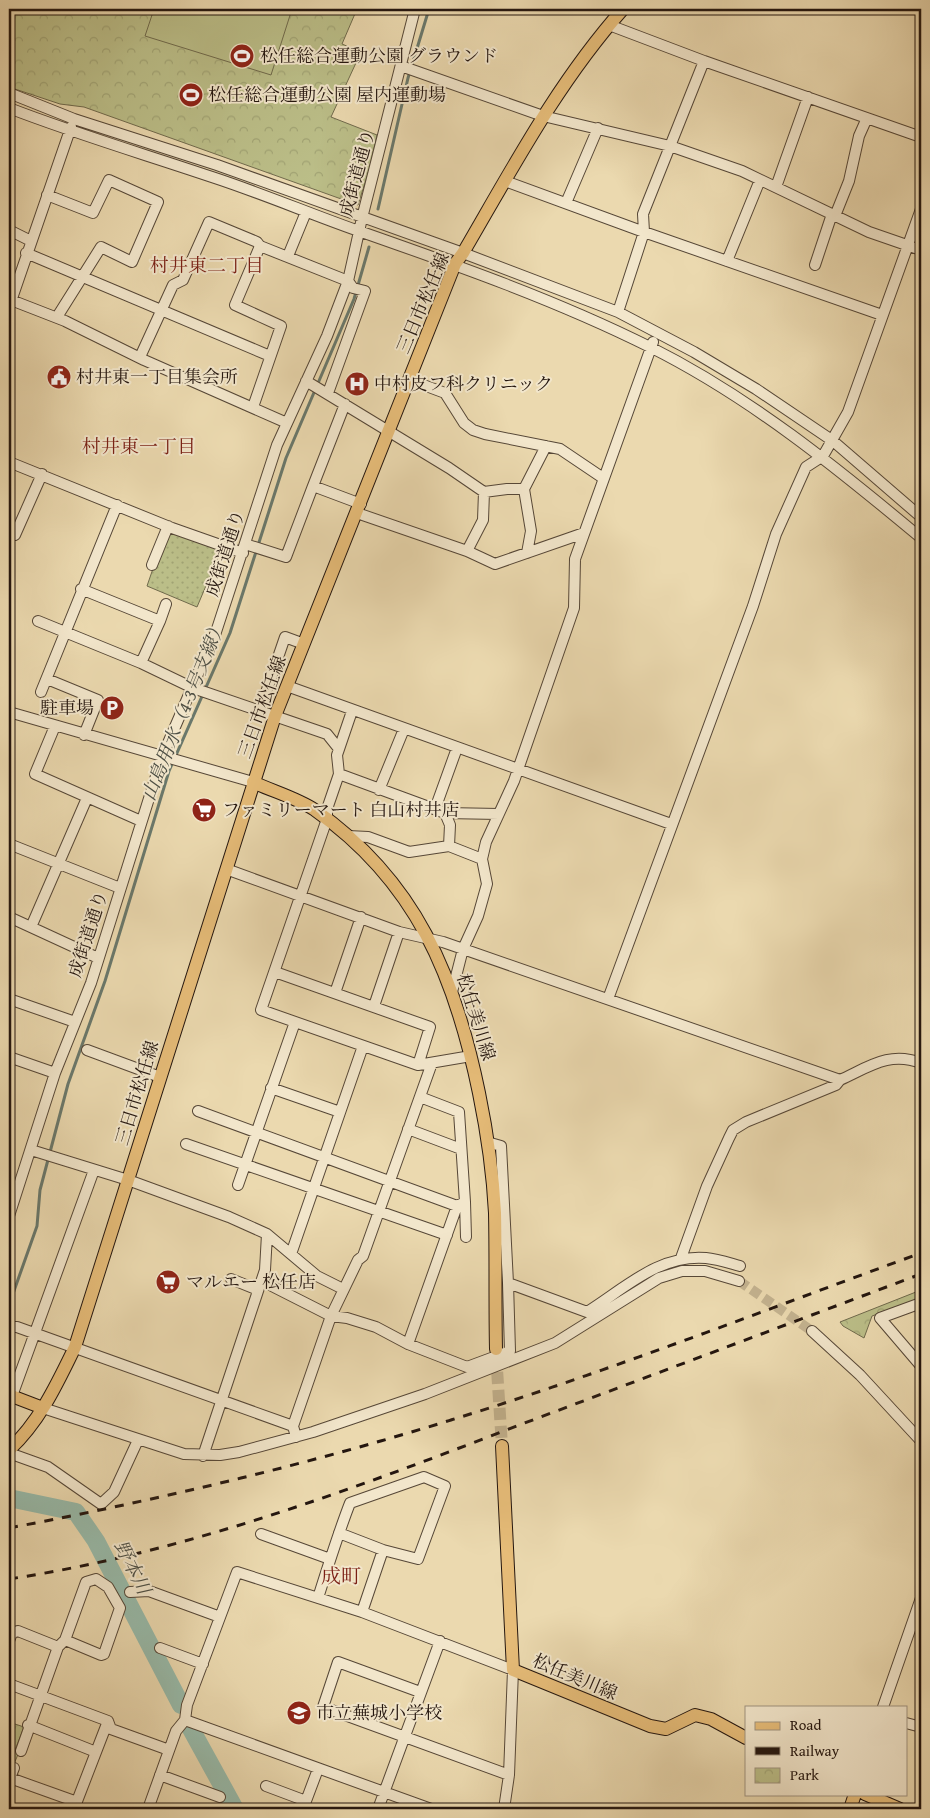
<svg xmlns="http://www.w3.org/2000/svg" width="930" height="1818" viewBox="0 0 930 1818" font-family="'Gentium Book Plus','Noto Serif JP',serif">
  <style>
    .grass { fill: url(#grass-dots); stroke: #706a4c }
    .park { fill: url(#park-crowns); stroke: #706a4c }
    .pitch { fill: #bbbe88; stroke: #706a4c }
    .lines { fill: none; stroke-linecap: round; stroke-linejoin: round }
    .stream { stroke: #6a786b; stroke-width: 3 }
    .river { stroke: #98baa9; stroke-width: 18 }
    .minor-tunnel { stroke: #c3b28f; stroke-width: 10; stroke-dasharray: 10 5; stroke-linecap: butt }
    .major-tunnel { stroke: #c3b28f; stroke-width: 12; stroke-dasharray: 12 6; stroke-linecap: butt }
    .minor-casing { stroke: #564737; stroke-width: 12 }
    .major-casing { stroke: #24160f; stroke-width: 14 }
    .minor { stroke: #f2e6cb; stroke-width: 10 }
    .major { stroke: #e6bc78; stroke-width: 12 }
    .rail { stroke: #24160f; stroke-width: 3; stroke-dasharray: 9 9; stroke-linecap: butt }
    .labels { text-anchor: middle; stroke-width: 4; stroke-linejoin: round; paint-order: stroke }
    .poi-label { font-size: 18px; fill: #24160f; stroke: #f2e6cb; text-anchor: start }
    .street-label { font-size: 18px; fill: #24160f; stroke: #f2e6cb }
    .neighbourhood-label { font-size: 19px; fill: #7a1f14; stroke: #f2e6cb }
    .water-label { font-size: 19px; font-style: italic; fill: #4d4f45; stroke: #f2e6cb }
    .quarter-label { font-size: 20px; fill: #7a1f14; stroke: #f2e6cb }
  </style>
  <defs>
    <pattern id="grass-dots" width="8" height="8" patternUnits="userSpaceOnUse" patternTransform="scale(1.25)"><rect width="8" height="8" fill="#bbbe88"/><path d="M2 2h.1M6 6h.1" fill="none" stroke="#a1a374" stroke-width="1.8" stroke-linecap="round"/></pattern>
    <pattern id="park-crowns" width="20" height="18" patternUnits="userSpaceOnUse" patternTransform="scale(1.25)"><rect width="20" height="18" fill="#bbbe88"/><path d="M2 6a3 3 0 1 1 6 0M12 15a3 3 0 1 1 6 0" fill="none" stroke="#a1a374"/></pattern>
  </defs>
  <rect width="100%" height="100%" fill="#ebd9af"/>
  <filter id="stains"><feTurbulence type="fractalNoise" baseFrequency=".004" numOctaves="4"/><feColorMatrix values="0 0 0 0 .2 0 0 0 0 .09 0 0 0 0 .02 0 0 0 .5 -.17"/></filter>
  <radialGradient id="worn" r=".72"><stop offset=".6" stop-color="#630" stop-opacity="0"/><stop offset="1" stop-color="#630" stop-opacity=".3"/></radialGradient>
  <path class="grass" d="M167,528L222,548L197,607L147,586Z"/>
  <path class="park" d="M9,9H357L342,44L361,52L331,117L377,135L369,170L358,205L84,107L60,104L9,87Z
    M921,1290V1298L872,1316L864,1338L843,1326L840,1322Z
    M9,1722L24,1727L15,1750L19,1752L14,1764L9,1762Z"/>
  <path class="pitch" d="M154,9H292L271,75L145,36Z"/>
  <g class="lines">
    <path class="stream" d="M378,209L408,78L429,9
      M9,1305L37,1226L40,1190L68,1084L105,981L169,771L230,633L286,458L354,299L369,247"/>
    <path class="river" d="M9,1498L76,1512L96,1541L181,1705
      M191,1729L235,1809"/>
    <path class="minor-tunnel" d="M739,1281L812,1331"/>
    <path class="major-tunnel" d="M496,1354L502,1446"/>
    <defs>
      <path id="minor" d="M609,25L704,61L921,137
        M401,66L543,116L670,146L742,171L869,232L921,250
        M9,93L74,119L217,165L463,253L618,312L694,352L756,389L833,441L921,517
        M9,108C76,134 144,154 212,177C261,193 308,213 356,230C456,265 556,300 650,347C750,397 836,467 921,538
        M505,181L644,232L882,315
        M776,187L808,97
        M47,195L93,213L109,180L158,202L132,262L101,247L57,317
        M566,203L598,128
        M835,216L849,181L859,136L867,118
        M9,230L31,241
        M26,253L270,356
        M288,256L306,212
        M727,261L760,180
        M815,265L832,214
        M11,300L65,321L144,360L287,423
        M9,307L71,127
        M618,312L644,232L643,214L704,61
        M140,357L173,285L183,280L209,222L257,242L260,246L348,281L353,288L365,291L328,393
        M410,380L445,393L464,423L473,430L485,434L560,449L603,478
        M306,381L449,468L484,492L507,489H524
        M345,404L313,486L361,504
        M253,407L281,326L235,305L260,246
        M9,462L172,528L243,553
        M357,513L467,551L495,564L584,533
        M9,532L15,535L42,474
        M245,544L286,557L313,486
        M467,551L483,520L484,492
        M527,553L531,531L524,489L546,446
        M152,565L168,526
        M81,589L160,621L141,663
        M38,621L141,663L193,688L327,734L339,749
        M160,621L166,604
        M47,679L98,700L84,735
        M287,686L671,824
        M41,692L117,505
        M260,710L285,637L304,644
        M352,711L337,755L339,774L327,809V819L261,1010L418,1065L471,1056
        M9,712L253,782
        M55,726L35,774L141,821
        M339,774L445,813L450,825L449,846
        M379,790L404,729
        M435,809L457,748
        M445,813L499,814
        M348,836L368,837L409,852L449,846L482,859
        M9,844L120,888
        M226,869L399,932L443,942L840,1080
        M9,917L98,958
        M31,927L87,798
        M275,972L430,1027L418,1065
        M452,992L463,949L478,916L487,884L482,859L486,842L514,781L574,608L575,559L653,342
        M335,993L361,917
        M9,999L75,1022
        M608,999L753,606L776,534L806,467L823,456L848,412L921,209
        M374,1006L399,932
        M87,1050L160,1077
        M9,1057L55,1073
        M271,1088L340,1112
        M198,1111L457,1206L465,1202L459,1112L420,1097
        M408,1129L461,1149
        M487,1142L501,1146L508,1283L587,1312C624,1289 659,1254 706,1258C717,1259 729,1263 740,1266
        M186,1144L447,1235
        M31,1150L128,1180L229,1217L267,1234L317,1276L343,1289
        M238,1185L295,1022
        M465,1202L466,1237
        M9,1216L55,1073L91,983L162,757L216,632L277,445L327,336L348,281L362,218L415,9
        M291,1254L363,1046
        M681,1258L707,1186L729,1138L733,1130L746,1122L836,1085L840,1080C869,1067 889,1051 921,1063
        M231,1279L258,1290
        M262,1281L331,1316L347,1318L376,1327L408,1344L467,1367L510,1351L508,1283
        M921,1303L880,1318L921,1366
        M9,1327H17L293,1426
        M812,1331L860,1375L921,1441
        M408,1344L457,1206
        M12,1396L94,1170
        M43,1408L184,1454L220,1455L239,1452L313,1432L425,1394L555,1343L659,1278L682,1271H705L739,1281
        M296,1437L293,1426L331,1316L358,1260L363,1256L432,1063
        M9,1453L48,1467L101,1504L114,1492L138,1440
        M203,1456L265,1270L267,1234
        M261,1534L330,1559
        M130,1592L149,1591L220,1617
        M318,1598C328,1566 338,1534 350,1503L424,1477L445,1486L418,1559L383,1550L339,1533
        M362,1612L383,1550
        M9,1641L12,1633L18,1631L58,1647L21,1751
        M58,1647L65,1640L86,1582L96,1579L108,1587L120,1608L104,1654L101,1655L65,1640
        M160,1648L203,1664
        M9,1684L108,1721L111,1729L169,1750
        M420,1692L338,1662L323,1707L509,1775
        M883,1707L921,1598
        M185,1720L431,1809
        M906,1723L921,1727
        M28,1725L96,1752
        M160,1775L220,1797
        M10,1778L14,1768
        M9,1782L10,1778L77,1802
        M266,1786L306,1801
        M74,1809L108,1721
        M148,1809L176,1731L185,1720L187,1705L237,1572L362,1612L513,1670L509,1775L504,1809
        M303,1809L318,1769
        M378,1809L440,1641"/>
      <path id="major" d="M253,782C272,791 297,798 315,810C416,881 455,976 479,1093C487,1132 493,1173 495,1213C496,1258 495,1303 496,1349
        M9,1395L43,1408
        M502,1446L513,1670L650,1726L666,1729L695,1715L711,1719L746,1738
        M9,1450C40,1421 57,1384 75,1347L275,716L455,264L463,253C512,169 558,82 623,9
        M865,1794L900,1809
        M850,1809L855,1794"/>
    </defs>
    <use href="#minor" class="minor-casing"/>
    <use href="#major" class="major-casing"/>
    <use href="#minor" class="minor"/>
    <use href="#major" class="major"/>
    <path class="rail" d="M9,1528C158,1500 306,1465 451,1420C610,1371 765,1310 921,1253
      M9,1579C188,1552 353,1489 522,1424C655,1374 788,1324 921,1274"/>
  </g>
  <defs>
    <symbol id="stadium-disc" viewBox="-11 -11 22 22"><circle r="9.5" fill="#8f2418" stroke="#f2e6cb"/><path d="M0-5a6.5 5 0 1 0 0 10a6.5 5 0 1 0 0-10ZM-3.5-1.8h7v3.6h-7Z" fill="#fff"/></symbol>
    <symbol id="civic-disc" viewBox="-11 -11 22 22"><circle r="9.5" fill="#8f2418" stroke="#f2e6cb"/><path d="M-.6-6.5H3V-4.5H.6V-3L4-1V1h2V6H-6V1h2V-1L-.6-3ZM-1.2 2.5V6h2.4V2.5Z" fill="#fff"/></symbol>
    <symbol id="hospital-disc" viewBox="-11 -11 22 22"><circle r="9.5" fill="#8f2418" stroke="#f2e6cb"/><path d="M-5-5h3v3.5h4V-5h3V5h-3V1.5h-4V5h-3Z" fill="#fff"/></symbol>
    <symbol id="parking-disc" viewBox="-11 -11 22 22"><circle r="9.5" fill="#8f2418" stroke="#f2e6cb"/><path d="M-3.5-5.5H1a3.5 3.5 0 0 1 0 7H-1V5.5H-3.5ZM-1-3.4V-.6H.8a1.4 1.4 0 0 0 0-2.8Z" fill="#fff"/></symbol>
    <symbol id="supermarket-disc" viewBox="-11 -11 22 22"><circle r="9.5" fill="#8f2418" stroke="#f2e6cb"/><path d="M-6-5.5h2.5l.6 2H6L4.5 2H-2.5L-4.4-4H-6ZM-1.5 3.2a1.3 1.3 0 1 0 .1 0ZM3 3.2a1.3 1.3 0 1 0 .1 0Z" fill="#fff"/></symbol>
    <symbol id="school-disc" viewBox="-11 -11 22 22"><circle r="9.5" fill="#8f2418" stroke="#f2e6cb"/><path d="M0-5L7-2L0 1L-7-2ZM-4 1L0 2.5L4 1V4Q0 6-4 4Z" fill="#fff"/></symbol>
  </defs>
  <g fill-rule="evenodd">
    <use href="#stadium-disc" x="228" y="42" width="28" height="28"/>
    <use href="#stadium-disc" x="177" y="81" width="28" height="28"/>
    <use href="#civic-disc" x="45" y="363" width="28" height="28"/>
    <use href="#hospital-disc" x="343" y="370" width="28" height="28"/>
    <use href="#parking-disc" x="98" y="694" width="28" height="28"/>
    <use href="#supermarket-disc" x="190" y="796" width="28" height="28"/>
    <use href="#supermarket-disc" x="154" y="1268" width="28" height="28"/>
    <use href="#school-disc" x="285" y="1699" width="28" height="28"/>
  </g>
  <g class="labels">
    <g class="poi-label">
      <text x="260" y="62">松任総合運動公園 グラウンド</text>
      <text x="208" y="101">松任総合運動公園 屋内運動場</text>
      <text x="76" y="383">村井東一丁目集会所</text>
      <text x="374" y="390">中村皮フ科クリニック</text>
      <text x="94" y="714" text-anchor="end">駐車場</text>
      <text x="222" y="816">ファミリーマート 白山村井店</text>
      <text x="186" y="1288">マルエー 松任店</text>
      <text x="316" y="1719">市立蕪城小学校</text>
    </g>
    <g class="street-label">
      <text transform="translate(357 173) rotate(-75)" y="6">成街道通り</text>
      <text transform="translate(423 303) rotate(-67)" y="6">三日市松任線</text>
      <text transform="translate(225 553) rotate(-72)" y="6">成街道通り</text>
      <text transform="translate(262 707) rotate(-70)" y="6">三日市松任線</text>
      <text transform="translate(88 934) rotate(-72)" y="6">成街道通り</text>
      <text transform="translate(476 1017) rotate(73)" y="6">松任美川線</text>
      <text transform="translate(137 1093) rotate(-73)" y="6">三日市松任線</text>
      <text transform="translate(575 1677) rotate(23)" y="6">松任美川線</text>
    </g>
    <g class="neighbourhood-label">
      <text x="207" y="272">村井東二丁目</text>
      <text x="139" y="453">村井東一丁目</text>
    </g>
    <g class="water-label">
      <text transform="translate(183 710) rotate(-68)" y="7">山島用水（4-3号支線）</text>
      <text transform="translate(133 1567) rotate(63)" y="7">野本川</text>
    </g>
    <g class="quarter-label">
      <text x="341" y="1583">成町</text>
    </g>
  </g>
  <rect width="930" height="1818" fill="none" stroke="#ebd9af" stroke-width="30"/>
  <rect x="10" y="10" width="910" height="1798" fill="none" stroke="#24160f" stroke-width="2.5"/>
  <rect x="15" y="15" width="900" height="1788" fill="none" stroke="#24160f"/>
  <rect x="745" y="1706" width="162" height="90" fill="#f2e6cb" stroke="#a09380"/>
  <rect x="755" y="1722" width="25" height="8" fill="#e6bc78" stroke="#a09380"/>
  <text x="790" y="1730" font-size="15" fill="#24160f">Road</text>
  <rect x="755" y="1747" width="25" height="8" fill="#24160f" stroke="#a09380"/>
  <text x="790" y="1756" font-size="15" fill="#24160f">Railway</text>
  <rect x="755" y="1768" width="25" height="15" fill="url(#park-crowns)" stroke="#a09380"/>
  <text x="790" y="1780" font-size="15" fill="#24160f">Park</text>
  <rect width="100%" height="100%" filter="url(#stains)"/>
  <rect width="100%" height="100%" fill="url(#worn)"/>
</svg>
